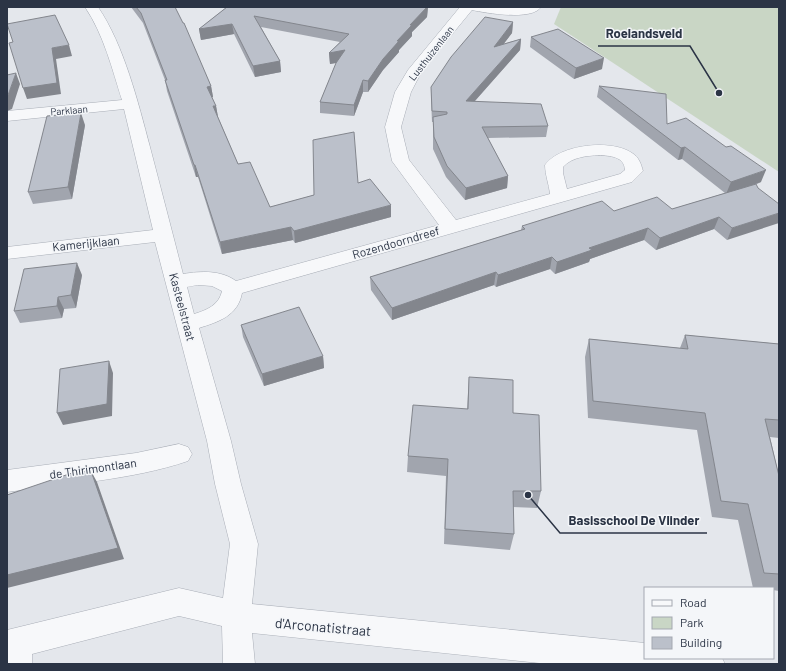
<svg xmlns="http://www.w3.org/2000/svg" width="786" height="671" viewBox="0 0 786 671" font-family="Barlow,sans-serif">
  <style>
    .green { fill: #c9d6c5 }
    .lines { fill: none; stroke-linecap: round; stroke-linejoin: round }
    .minor-casing { stroke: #a9aeb7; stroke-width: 1 }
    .minor { fill: #f7f8fa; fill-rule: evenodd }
    .wall { fill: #a1a5ae }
    .shaded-wall { fill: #83868d }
    .building { fill: #bbc0ca; stroke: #83868d }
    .labels { text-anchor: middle; stroke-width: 3; stroke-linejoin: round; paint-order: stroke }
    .far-street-label { font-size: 10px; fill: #2b3445; stroke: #f4f6f9 }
    .street-label { font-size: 12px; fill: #2b3445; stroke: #f4f6f9 }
    .near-street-label { font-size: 14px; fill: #2b3445; stroke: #f4f6f9 }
    .leader { fill: none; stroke: #2b3445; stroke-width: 1.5 }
    .callout-dot { fill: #2b3445; stroke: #f4f6f9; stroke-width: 1.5 }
    .callout-label { font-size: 13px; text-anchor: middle; font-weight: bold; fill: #2b3445; stroke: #f4f6f9; stroke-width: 3; stroke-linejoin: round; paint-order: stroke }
  </style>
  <rect width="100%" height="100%" fill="#e4e7ec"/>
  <path class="green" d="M561,7H779V172L554,24Z"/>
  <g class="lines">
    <defs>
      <path id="minor" d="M85,7H98C124,45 138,102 150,147C161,189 172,231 183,274C201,271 221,270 236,281L439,225L392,161L385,127L395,92L408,70L460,7H541C532,21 486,13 472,10L422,71L411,92L401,127L409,160L456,220L550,194C549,184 545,175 545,165C560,144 612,139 632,153C639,157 641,164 643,171L632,182L242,293C238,316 218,322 199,328L231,441L241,484L258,544L252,604L645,643V658H722L725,664H549L252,633L255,664H223L222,626L179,616L32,654V664H7V630L179,588L223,598L230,544L215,484L207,441L155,242L7,259V247L153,230L124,109L7,121V111L122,100C112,69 104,35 85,7ZM599,155C610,156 624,156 625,170L620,174L567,189L563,173V167C572,157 586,156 599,155ZM198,285L212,286L222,291C219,305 207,310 194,314L187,287Z
        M179,444L188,447L192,454L188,461C132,480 66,484 7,492V470L136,453Z"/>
    </defs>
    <use href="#minor" class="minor-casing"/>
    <use href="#minor" class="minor"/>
  </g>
  <path class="wall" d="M131,7H175L211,86L213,97H212L216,106L218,117L238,164L270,207L358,183L391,217L295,243L293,240L222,254L198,177H196L167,91L165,80L143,23Z
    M227,7H428L427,17L412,32V36L399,50V52L383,70L368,92H363L354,116L320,113V102L336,63L330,64L329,53L340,42L261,27L280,61L281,72L255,77L234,34L201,40L199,29Z
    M513,22L512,33L503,44L521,39L520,50L475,101L548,126L546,137L488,138L508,176L507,188L465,200L446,177L433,149V122H432L431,98V87Z
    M531,37L602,69L574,79L530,47Z
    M599,86L667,124L761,182L755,185L727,240L714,229L656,250L644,240L590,259L589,262L555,274L550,269L496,287L494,285L392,320L371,290L370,277L521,230L522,226L614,211L672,209L725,193L682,159L678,160L597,97Z
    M85,125L72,199L33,204L28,192Z
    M82,275L76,308L64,309L62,318L20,323L14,311Z
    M241,325L323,356L324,368L264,386L243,337Z
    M685,335L779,344V438L770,437L779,476V591L773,590V588H753L738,520L712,517L697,430L588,418L585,357L589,339L680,348Z
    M469,377L513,413L541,491L537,508L513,507L514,534L510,550L444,544L446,476L407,472L408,456L467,409Z"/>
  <path class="shaded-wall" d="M427,7H428L427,17L412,32V36L399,50V52L383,70L368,92V81L383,59L410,25Z
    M513,22L512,33L493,58L494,47Z
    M232,24L234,34L201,40L199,29Z
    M521,39L520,50L465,112L466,101Z
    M69,45L72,56L56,59L61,94L27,99L23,88L52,48Z
    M345,50L346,61L330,64L329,53Z
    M604,58L602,69L574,79L576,68Z
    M280,61L281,72L255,77L253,66Z
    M16,73L20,84L12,109L7,111V98Z
    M363,80V92L354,116V105Z
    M211,86L213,97L209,98L207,87Z
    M213,106H216L218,117Z
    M81,113L85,125L72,199L68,187Z
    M685,147L682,159L678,160L681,148Z
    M194,165H195L198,177H196Z
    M766,170L761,182L726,194L731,182Z
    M508,176L507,188L465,200L466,188Z
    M391,205V217L295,243L294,231Z
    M779,213V223L727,240L732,228Z
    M719,217L714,229L656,250L660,238Z
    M291,227L293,240L222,254L220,242Z
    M648,228L644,240L590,259L589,262L555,274L557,262L589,248Z
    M552,257L550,269L496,287L498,275Z
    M77,263L82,275L76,308L71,295Z
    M496,272L494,285L392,320V308Z
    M58,297L64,309L62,318L57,306Z
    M323,356L324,368L264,386L262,374Z
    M109,361L113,373L112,416L63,425L57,413Z
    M91,471L97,482L124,559L7,588V575Z"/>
  <path class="building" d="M136,7H175L183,23H184L211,86L207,87L216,106H213L238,164L250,162L270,207L314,195L313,140L354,132L358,183L370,179L391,205L294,231L291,227L220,242L195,165H194L165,80H167L141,13Z
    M227,7H427L410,25H412L397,41H399L383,59L368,81L363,80L354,105L320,102L336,63L345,50L329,53L349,34L254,16L280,61L253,66L232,24L199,29Z
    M55,15L69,45L52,48L57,83L23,88L9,43L13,42L7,24Z
    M485,17L513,22L494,47L521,39L466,101L541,104L548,126L482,127L508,176L466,188L447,166L434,137L433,117L447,114V112L432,111L431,87L451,57Z
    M558,29L604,58L576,68L531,37Z
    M16,73L7,98V75Z
    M599,86L666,94L667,124L686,118L726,147L731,146L766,170L731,182L685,147L681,148Z
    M81,113L68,187L28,192L47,116Z
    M756,184L758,188L779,204V213L732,228L719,217L660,238L648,228L589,248L592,250L557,262L552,257L498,275L496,272L392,308L370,277L525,229L522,226L602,201L614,211L657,197L672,209Z
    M77,263L71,295L58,297L57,306L14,311L24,269Z
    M299,307L323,356L262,374L241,325Z
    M685,335L779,344V420L765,419L779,476V574L764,573L748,504L721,501L705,413L593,401L589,339L688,349Z
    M109,361L107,404L57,413L60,369Z
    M469,377L513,380V413L539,415L541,491H513L514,534L445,529L448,459L408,456L413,405L468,409Z
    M91,471L118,548L7,575V495L72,473Z"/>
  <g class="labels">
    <g class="far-street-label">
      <text transform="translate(431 53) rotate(-52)" y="4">Lusthuizenlaan</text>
      <text transform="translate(69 110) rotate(-5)" y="4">Parklaan</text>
    </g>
    <g class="street-label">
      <text transform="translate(396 243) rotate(-16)" y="4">Rozendoorndreef</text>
      <text transform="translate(86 244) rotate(-6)" y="4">Kamerijklaan</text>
      <text transform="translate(182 307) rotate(75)" y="4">Kasteelstraat</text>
      <text transform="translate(93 469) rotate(-8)" y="4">de Thirimontlaan</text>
    </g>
    <g class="near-street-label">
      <text transform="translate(323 627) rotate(5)" y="5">d'Arconatistraat</text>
    </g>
  </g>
  <path class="leader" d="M719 93L690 46H598M528 495L560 533H707"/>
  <g class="callout-dot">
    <circle cx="719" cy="93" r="4"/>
    <circle cx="528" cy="495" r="4"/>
  </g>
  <g class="callout-label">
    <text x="644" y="38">Roelandsveld</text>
    <text x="634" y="525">Basisschool De Vlinder</text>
  </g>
  <rect width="786" height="671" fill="none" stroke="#2b3445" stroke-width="16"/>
  <rect x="644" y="587" width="130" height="72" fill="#f4f6f9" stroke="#a4a8b1"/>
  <rect x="652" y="600" width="20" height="6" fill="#f7f8fa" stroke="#a4a8b1"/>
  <text x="680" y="607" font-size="12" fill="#2b3445">Road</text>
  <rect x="652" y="617" width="20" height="12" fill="#c9d6c5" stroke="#a4a8b1"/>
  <text x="680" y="627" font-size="12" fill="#2b3445">Park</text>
  <rect x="652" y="637" width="20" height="12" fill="#bbc0ca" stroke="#a4a8b1"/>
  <text x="680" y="647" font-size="12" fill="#2b3445">Building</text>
</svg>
